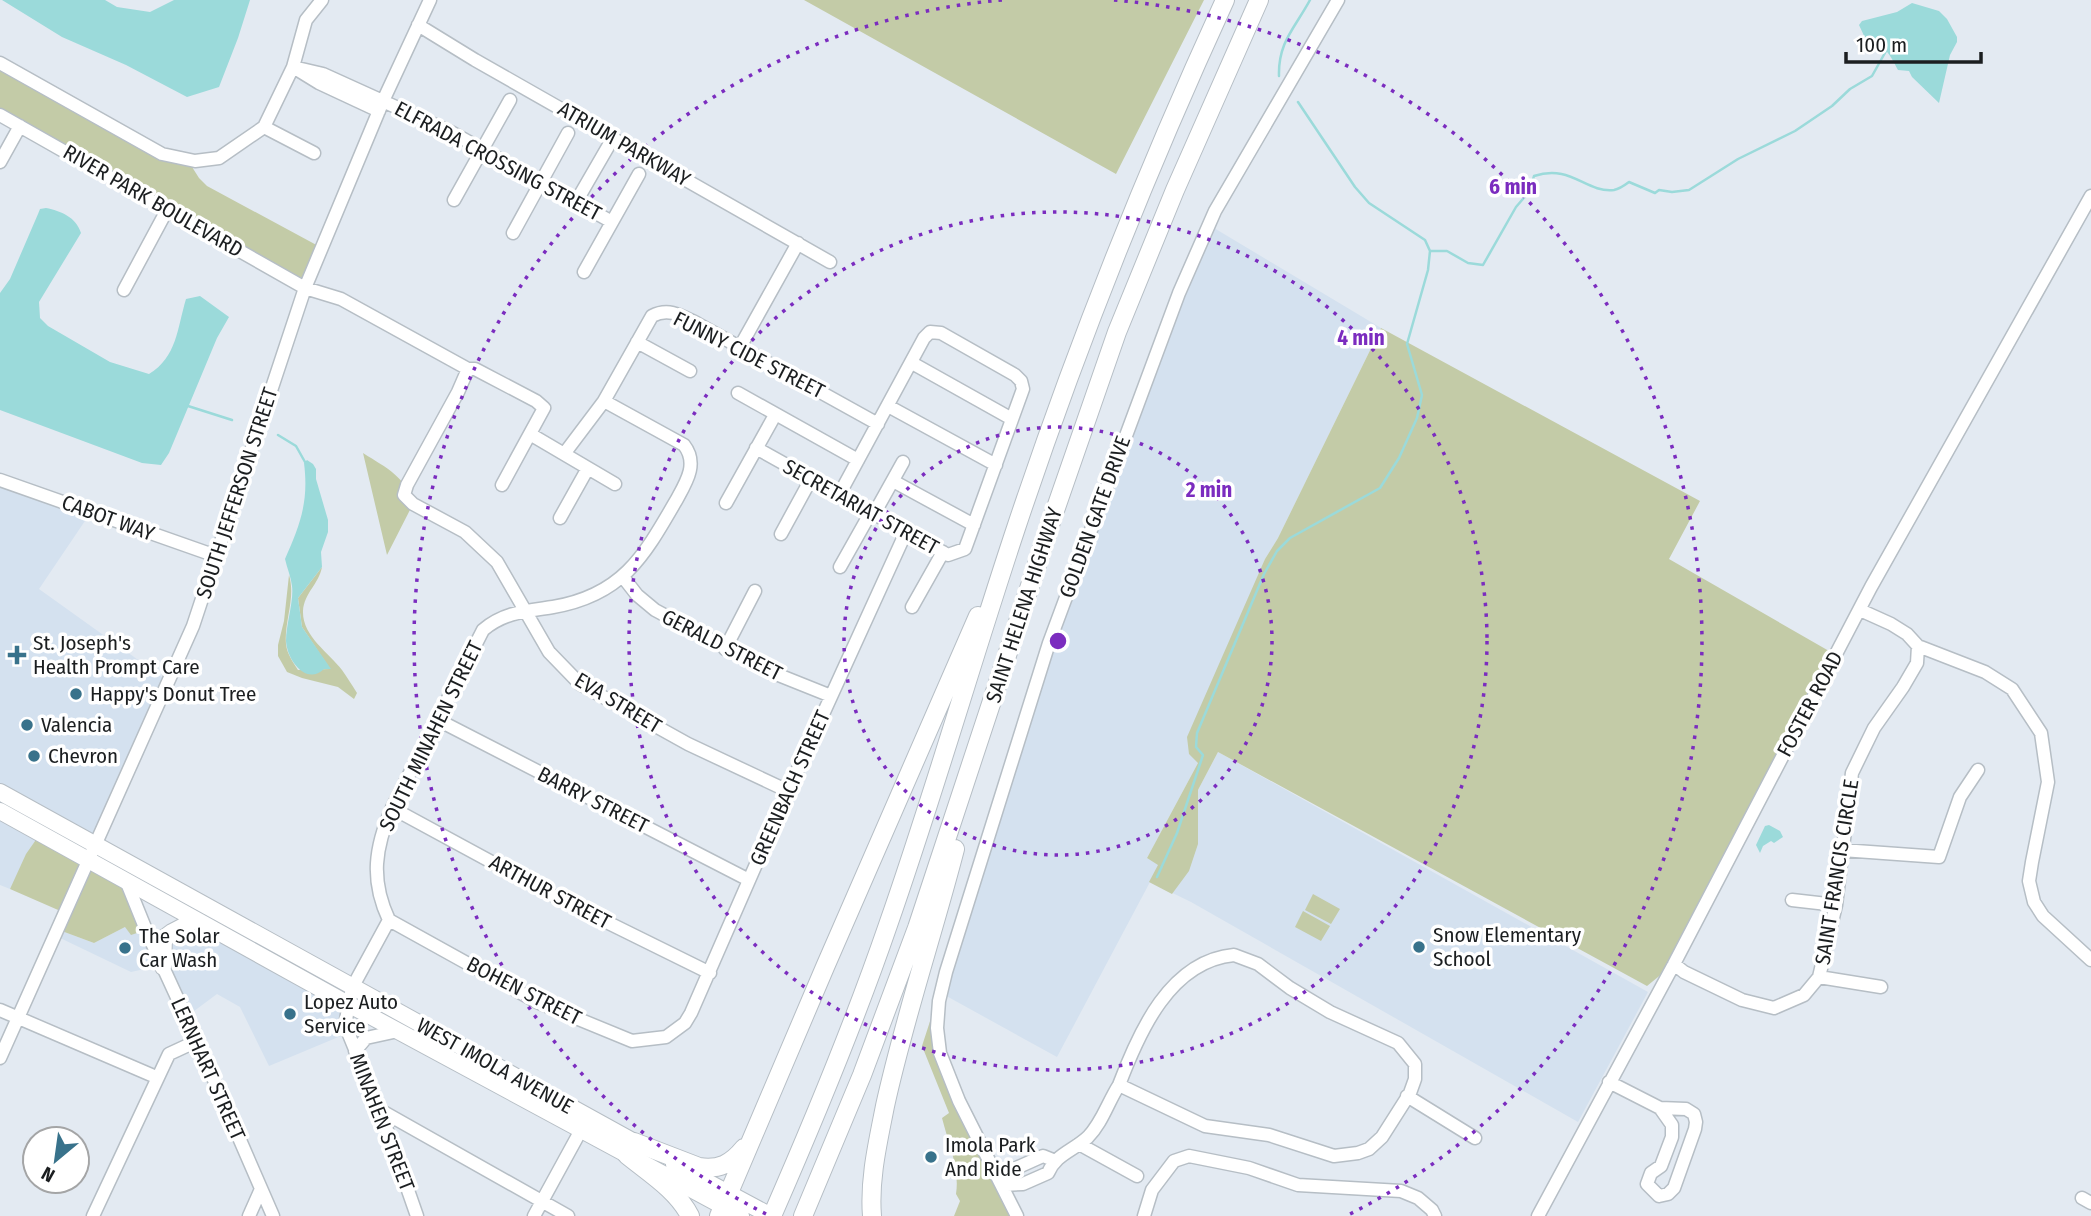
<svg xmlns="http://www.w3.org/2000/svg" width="2091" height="1216" viewBox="0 0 2091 1216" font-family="'Fira Sans Condensed',sans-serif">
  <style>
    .built { fill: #d4e1ef }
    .green { fill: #c3cba7 }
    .water { fill: #9bdada }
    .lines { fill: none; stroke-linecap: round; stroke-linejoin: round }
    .stream { stroke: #9bdada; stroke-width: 2.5 }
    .minor-casing { stroke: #b6bec5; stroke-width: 15 }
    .major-casing { stroke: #b6bec5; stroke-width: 18 }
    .highway-casing { stroke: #b6bec5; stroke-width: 20 }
    .minor { stroke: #fff; stroke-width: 12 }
    .major { stroke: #fff; stroke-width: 16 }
    .highway { stroke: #fff; stroke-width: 18 }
    .ring { fill: none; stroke: #7b2cbf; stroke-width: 3.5; stroke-dasharray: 3.5 7 }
    .poi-dot { fill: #38728b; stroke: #fff; stroke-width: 2.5 }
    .labels { text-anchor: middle; stroke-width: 7; stroke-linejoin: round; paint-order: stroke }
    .street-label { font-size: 21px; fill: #1b1e20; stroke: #fff }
    .poi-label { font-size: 21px; fill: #1b1e20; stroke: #fff; text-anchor: start }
    .centre { fill: #7b2cbf; stroke: #fff; stroke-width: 3.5 }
    .ring-label { font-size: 21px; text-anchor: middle; font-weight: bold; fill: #7b2cbf; stroke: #fff; stroke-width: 7; stroke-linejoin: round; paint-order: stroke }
  </style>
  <rect width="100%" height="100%" fill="#e3eaf2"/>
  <path class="built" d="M1209,225L1381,328L1278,538L1265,559L1198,763L1147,858L1159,864L1218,752L1648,992L1578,1122L1191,902L1150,882L1057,1057L941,993L1029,703Z
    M0,480L91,512L39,589L169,682L95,845L0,792Z
    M0,813L40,834L10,889L0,885Z
    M195,920L348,1004V1033L269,1066L240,1007L217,994L186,1017L162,947Z
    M125,927L146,930L162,965L131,972L56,936L59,930L94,943Z"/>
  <path class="green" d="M804,0H1204L1116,174Z
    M0,63L162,154L187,159L199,178L207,186L322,248L305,288L0,115Z
    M1381,328L1700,501L1669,559L1836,655L1674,964L1647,986L1218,752L1198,790V844L1189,871L1172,894L1149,882L1158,865L1147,858L1198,763L1189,754L1187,737L1265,559L1278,538Z
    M363,453C388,469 404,475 413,504L387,555Z
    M322,567C319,584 304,593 303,611C302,636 329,653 342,670C347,677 352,685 357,693L354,699L338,687L302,678L287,672L278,656V645L284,621L289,575C296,598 284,621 286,644C287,654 293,662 298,670L330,669L302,627L298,598Z
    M40,834L127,883L146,930L131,935L125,927L94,943L59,930L65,913L10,889L26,854Z
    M1313,894L1340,909L1331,924L1305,910Z
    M1303,911L1330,926L1321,941L1295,927Z
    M946,972L940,1053L1017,1216H954L960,1201L956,1194C960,1169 948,1142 942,1118L949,1113L922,1046Z"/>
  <path class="water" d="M2,0H105L117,7L150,12L174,0H250L238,38L219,87L187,97L126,65L62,37Z
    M1912,3L1939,11L1947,19L1957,37V42L1950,55L1939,103L1912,77L1909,71L1898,70C1889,53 1887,47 1866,40L1859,25L1862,21L1897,12Z
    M46,208C61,211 76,217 81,233L39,302L40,318L48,326L110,362L149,374C177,357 177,329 186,299L200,296L229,317L217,338L169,453L161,465L142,463L0,410V293L10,279L38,214L40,209Z
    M307,460L313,464L316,469V479L328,520V532L321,552L322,567L298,598L302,627L331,669H324C306,686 287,660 286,641C286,624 294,601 292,586C291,577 287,568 285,559C300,525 309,502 304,463Z
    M1769,825L1780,831L1783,837L1774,843L1771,841L1763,846L1760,853L1756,845L1765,826Z"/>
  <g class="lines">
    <path class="stream" d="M1279,76C1278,42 1295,28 1310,0
      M1298,102L1355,187L1369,203L1425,240L1430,251
      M188,406L232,420
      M278,435L296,446L305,462
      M1157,877L1177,833L1203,755L1196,747L1197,733L1264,574L1277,551L1290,538L1380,488L1399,458L1417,418L1422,395L1407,344L1428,270L1430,251H1447L1468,263L1483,265L1516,207L1529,192L1534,176C1572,164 1585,193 1614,190C1619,189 1625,185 1629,182L1655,193L1659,190L1672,192L1689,190L1738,159L1795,131L1832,106L1850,89L1872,76L1886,51"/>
    <defs>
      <path id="minor" d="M418,25L475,60L830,262
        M0,63L162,154L195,161L219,158L264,127L293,67L306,20L322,0
        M379,111L319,83L293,67L323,74L451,132L612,222
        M0,115L305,288L341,299L468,369L458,392L407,485L404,495L413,504L465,532L497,562L549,652L580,684L688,744L788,791
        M264,127L314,153
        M0,162L20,126
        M454,200L510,100
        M576,202L613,138
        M513,233L568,133
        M584,272L639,174
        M124,290L167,210
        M637,342L690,371
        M740,347L798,243
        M912,363L1012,419
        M468,369H475L536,401L544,408L502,485
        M738,393L858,460
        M888,406L996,465
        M530,434L615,484
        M756,448L948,555L965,549L1023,389L1021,381L1015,375L941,333L930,332L924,338L839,495
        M564,454L604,401L652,316C669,307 682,316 698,324L878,424
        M0,480L216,556
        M893,481L974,525
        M726,503L775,415
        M874,514L903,462
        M560,518L588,468
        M781,534L811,479
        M840,567L871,512
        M623,577L637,595L655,610L771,672L831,696
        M912,607L943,552
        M1860,610L1891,624L1907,634L1918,646L1985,672L2012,689L2041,733L2048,782L2032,862L2029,881L2034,902L2043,916L2091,960
        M725,649L755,591
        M438,720L749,880
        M392,808L556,897L710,973
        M1842,850L1939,857L1960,797L1978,770
        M127,883L146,930L197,1041L273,1216
        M1792,900L1836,905
        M389,920L537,1002L632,1041L666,1037L685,1023L691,1013L788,791L906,532
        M1234,955L1258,964L1290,988L1330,1012L1398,1043L1415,1064V1079L1410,1093L1382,1137L1369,1149L1358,1153L1334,1156L1269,1135L1205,1126L1119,1085C1139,1032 1170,961 1234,955Z
        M1674,964L1684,972L1742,1000L1774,1008L1804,995L1819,977L1836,905L1852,773L1874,728L1903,687L1917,663L1918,646
        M1819,977L1881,987
        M0,1010L156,1077
        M355,1051L366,1038L398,1031
        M0,1058L193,626L305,288L383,101L430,0
        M1609,1082L1660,1108L1686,1109L1694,1114L1696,1122L1695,1129L1674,1188L1668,1194L1659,1196L1647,1184L1651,1173L1661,1166L1672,1137V1125L1660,1108
        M1407,1096L1475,1138
        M380,1110L568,1216
        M1079,1144L1137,1176
        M1002,1185L1023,1184L1048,1173C1056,1154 1073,1151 1088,1137C1102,1123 1108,1102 1119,1085
        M1002,1185L1014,1169L1043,1156L1053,1160
        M2082,1198L2091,1203
        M93,1216L169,1054L197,1041
        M249,1216L261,1189
        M417,1216L380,1110L345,1025L352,988L389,920C370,880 375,847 392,808L483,630C504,612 527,611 553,607C623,595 644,556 677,499C687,481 698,463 684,445L604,401
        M534,1216L581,1130
        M1017,1216L959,1101L940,1053L937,1028L939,1001L946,972L1049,643L1179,293L1215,211L1338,0
        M1144,1216L1152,1190L1174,1161L1189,1156L1249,1168L1298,1185L1401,1191L1418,1198L1432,1210L1435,1216
        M1538,1216L1674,964L1871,587L2091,196"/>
      <path id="major" d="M0,792L645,1148
        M0,811L348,1004L741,1216
        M163,967L164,938L172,932L195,920
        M674,1164L771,1216"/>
      <path id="highway" d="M634,1142L699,1167C719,1170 731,1164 744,1148
        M627,1155C649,1173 677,1190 690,1216
        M719,1216L825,967L978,616
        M772,1216C814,1120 854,1024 888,925C934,794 972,660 1016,528C1076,348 1146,172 1225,0
        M803,1216L862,1075L917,928L1051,522L1117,332L1175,190L1259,0
        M872,1216C869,1179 878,1142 885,1106C904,1019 933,934 955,849"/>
    </defs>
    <use href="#minor" class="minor-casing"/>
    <use href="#major" class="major-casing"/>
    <use href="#highway" class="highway-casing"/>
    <use href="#minor" class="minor"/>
    <use href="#major" class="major"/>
    <use href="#highway" class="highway"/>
  </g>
  <g class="ring">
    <circle cx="1058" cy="641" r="214"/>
    <circle cx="1058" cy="641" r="429"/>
    <path d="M766 1214A643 643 0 0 1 1002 0M1114 0A643 643 0 0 1 1350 1214"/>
  </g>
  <g class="poi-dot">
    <path d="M13.5 644.5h7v7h7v7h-7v7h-7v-7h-7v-7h7z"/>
    <circle cx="76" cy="694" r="7"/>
    <circle cx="27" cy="725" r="7"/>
    <circle cx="34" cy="756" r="7"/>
    <circle cx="1419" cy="947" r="7"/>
    <circle cx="125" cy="948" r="7"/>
    <circle cx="290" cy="1014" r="7"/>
    <circle cx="931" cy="1157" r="7"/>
  </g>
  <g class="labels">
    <g class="street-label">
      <text transform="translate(624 144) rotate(30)" y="7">ATRIUM PARKWAY</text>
      <text transform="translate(498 161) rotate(28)" y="7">ELFRADA CROSSING STREET</text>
      <text transform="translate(153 201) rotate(30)" y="7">RIVER PARK BOULEVARD</text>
      <text transform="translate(749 355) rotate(27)" y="7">FUNNY CIDE STREET</text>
      <text transform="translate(237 493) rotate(-72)" y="7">SOUTH JEFFERSON STREET</text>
      <text transform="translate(861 507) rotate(29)" y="7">SECRETARIAT STREET</text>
      <text transform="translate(1095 517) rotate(-70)" y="7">GOLDEN GATE DRIVE</text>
      <text transform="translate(108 518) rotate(20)" y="7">CABOT WAY</text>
      <text transform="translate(1024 605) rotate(-72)" y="7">SAINT HELENA HIGHWAY</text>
      <text transform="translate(722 645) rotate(27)" y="7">GERALD STREET</text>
      <text transform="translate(618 703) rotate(31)" y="7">EVA STREET</text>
      <text transform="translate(1810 704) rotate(-62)" y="7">FOSTER ROAD</text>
      <text transform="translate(431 736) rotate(-64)" y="7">SOUTH MINAHEN STREET</text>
      <text transform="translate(790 788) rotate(-66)" y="7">GREENBACH STREET</text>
      <text transform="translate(593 800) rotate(27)" y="7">BARRY STREET</text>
      <text transform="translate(1837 872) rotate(-81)" y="7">SAINT FRANCIS CIRCLE</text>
      <text transform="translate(550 892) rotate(28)" y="7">ARTHUR STREET</text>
      <text transform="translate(524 991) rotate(27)" y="7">BOHEN STREET</text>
      <text transform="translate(495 1066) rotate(29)" y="7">WEST IMOLA AVENUE</text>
      <text transform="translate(208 1069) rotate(66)" y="7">LERNHART STREET</text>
      <text transform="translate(382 1122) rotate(69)" y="7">MINAHEN STREET</text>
    </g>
    <g class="poi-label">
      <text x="33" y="650">St. Joseph's<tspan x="33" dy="24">Health Prompt Care</tspan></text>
      <text x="90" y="701">Happy's Donut Tree</text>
      <text x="41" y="732">Valencia</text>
      <text x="48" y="763">Chevron</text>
      <text x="1433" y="942">Snow Elementary<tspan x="1433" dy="24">School</tspan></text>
      <text x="139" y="943">The Solar<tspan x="139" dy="24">Car Wash</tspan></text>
      <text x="304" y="1009">Lopez Auto<tspan x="304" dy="24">Service</tspan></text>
      <text x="945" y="1152">Imola Park<tspan x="945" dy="24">And Ride</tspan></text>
    </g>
  </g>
  <circle cx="1058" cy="641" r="10" class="centre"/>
  <g class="ring-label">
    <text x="1513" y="194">6 min</text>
    <text x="1361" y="345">4 min</text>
    <text x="1209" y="497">2 min</text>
  </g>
  <g transform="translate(56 1160) rotate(209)"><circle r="33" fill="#ffffff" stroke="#a4a5a6" stroke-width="2"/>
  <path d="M0-5L12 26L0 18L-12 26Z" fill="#38728b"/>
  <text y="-10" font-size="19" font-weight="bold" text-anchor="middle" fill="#1b1e20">N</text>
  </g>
  <path d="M1846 52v10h135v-10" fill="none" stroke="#1b1e20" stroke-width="3.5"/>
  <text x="1856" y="52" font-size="21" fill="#1b1e20" stroke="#ffffff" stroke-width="5" paint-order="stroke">100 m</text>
</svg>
